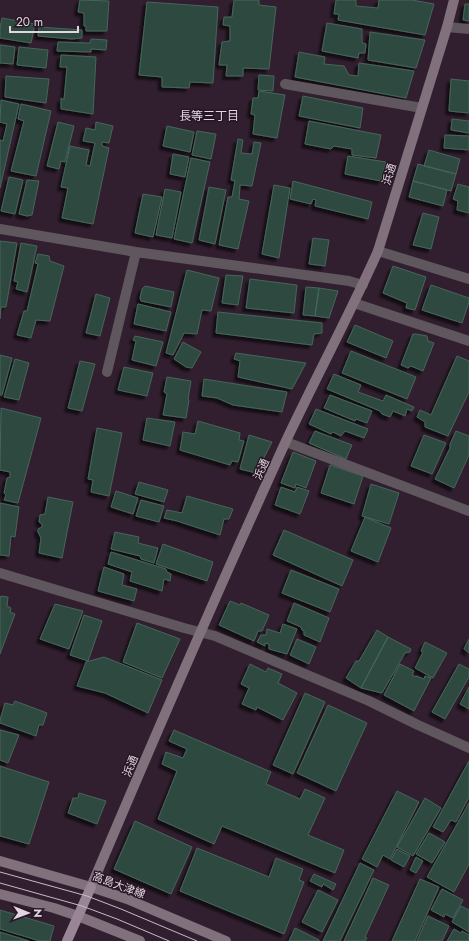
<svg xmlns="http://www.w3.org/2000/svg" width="469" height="941" viewBox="0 0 469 941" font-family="Jost,'Noto Sans JP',sans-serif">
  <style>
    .building { fill: #2e4a41; stroke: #47655b; filter: url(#shadow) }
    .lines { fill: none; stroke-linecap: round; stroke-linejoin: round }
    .lane { stroke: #60565e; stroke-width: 10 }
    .street { stroke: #60565e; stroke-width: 10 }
    .secondary { stroke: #80717d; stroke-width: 10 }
    .primary { stroke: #998595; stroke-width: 10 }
    .tram { stroke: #c7bac5; stroke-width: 1 }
    .labels { text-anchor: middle; stroke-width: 3; stroke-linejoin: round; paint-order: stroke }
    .street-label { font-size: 11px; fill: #e1d5df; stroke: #271625 }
    .neighbourhood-label { font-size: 12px; fill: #e1d5df; stroke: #271625 }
  </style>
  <defs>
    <filter id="shadow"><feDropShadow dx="-3.5" dy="3.5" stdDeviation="1" flood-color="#0009"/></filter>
  </defs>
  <rect width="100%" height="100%" fill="#311f2f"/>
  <path class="building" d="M80,0L109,1L107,31H86V26H84V13L78,12Z
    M234,0H259V5L276,7L269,69L243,68V76H226L227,65H219L222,42L230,41V26L223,25L224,17H232Z
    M336,0H356V6L378,8L379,0H412L434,4L425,35L338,20L339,14H334Z
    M147,2L218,7L213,83L190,82L189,88L162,87V77L139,75Z
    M465,4H469V21L463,20Z
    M2,18L35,24L31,43L0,38V28Z
    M327,23L362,29V43L366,44L365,53H359L358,58L322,51Z
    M39,27L82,30V38L72,39L38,36Z
    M370,32L425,40L416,68L368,60Z
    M91,39L107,40L106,50L91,49V52L57,51L58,42L90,43Z
    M0,45L15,47L13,64L0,63Z
    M19,47L48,50L46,68L17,65Z
    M299,52L325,57L324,64L344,66L349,75L358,76L359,63L414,71L406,98L295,77Z
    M61,55L96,57L93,114L61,109V98L64,100L67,67H60Z
    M259,75L274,76L273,91L258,90Z
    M6,76L49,79L46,103L5,97Z
    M451,79L469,81V113L449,111Z
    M259,91L285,95L277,138L253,134L255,115L251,114L253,98H258Z
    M303,96L363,108L360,128L299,116Z
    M1,100L19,104L0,188V140L3,141L7,124L0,122Z
    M21,104L51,111L36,176L11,171L24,121L18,119Z
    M452,119L469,121V133L451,130Z
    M309,121L381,135L376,158L352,155V149L334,146L331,149L305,144Z
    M58,122L74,126L65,162L61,161L59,169L47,166Z
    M96,122L113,126L109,143L102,142V146L109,148L93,224L62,218L68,188L61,187L70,146L89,150L86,165L90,166L95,143L83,141L86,128L95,130Z
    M167,126L194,132L190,152L163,146Z
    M197,131L216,134L211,159L192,155Z
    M445,135L469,136V150L444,148Z
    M238,139L243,140L241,153L252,154L254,142L261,143L252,186L240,185L239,199L249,201L238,249L219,245L228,197H232L235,181L231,180Z
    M429,150L460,159L456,174L424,166Z
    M173,154L189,157L185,177L170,174Z
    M348,156L386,162L381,181L345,174Z
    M191,158L210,162L192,243L174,239Z
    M418,164L456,174L451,191L413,181Z
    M9,177L23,180L15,214L1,211Z
    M27,180L39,181L32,215L27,216L19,214Z
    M293,181L372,202L368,219L315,206L316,200L313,199L311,204L290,199Z
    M413,181L447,190L443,206L409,197Z
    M458,184L469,187V213L457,210L458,201L453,199Z
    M274,185L290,188L279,258L262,254Z
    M209,187L226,190L215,244L199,240Z
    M165,189L181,192L172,238L156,235Z
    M143,194L162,197L153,237L135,233Z
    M423,213L439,217L431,249L413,245Z
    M313,238L329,240L325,266L309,264Z
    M0,241L17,243L6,307H1L0,319Z
    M21,243L37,246L27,292L16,289L18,282L14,281Z
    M38,254L49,256L50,261L64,266L50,321L36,320L31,338L17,335L24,311H27L38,264L35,263Z
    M393,266L426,277L415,310L406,308L407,303L383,293Z
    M187,270L219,278L211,311L202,310L197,334L184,333L173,355L166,353Z
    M226,275L243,276L238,305L222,303Z
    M250,279L297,285L294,313L246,308Z
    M431,285L469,298V302L462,323L422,310Z
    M145,286L174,292L171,307L141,301L140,298L142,289Z
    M306,287L319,288L315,316L303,315Z
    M319,288L338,291L329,318L315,316Z
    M96,294L110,298L100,336L86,333Z
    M138,304L171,312L166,331L134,324Z
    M218,312L322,323V333L314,334L312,345L216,333Z
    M355,325L393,341L386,358L347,342Z
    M413,334H416L427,336L428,341L434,343L423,371L411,366L408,368L401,365Z
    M135,336L163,342L156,366L132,360L136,341L133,340Z
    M183,342L201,352L192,368L186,367L174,359Z
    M351,351L416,377L407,399L342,373Z
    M236,353L306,363L292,389L238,377L240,361L234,359Z
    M0,355L12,358L2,395H0Z
    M457,356L469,361V392L448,436L425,427V422L417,417L420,410L431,415Z
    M15,359L29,363L19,400L4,397Z
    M80,361L95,364L82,411L68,408Z
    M124,367L153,373L147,396L118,390Z
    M334,374L361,385L358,392L383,401L386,395L414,407L412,411L407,409L405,416L393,411L390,417L382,414L380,411L327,389Z
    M167,377L191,381L188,399L189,400L186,418L163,415L167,394L164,392Z
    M204,379L287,392L282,412L233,405L217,398L202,396Z
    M330,395L372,411L367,423L356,419L355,421L324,408Z
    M1,408L41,418L18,503L4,500L6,495L4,493L7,478L10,477V472L0,470Z
    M316,409L368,429L364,438L345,431L341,436L333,432L331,434L309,424Z
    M147,418L175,422L170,446L143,440Z
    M198,421L240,433L239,440L244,441L238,462L232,461L230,465L180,450L183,432L195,434Z
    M97,428L122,433L109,496L91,492L93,480L88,479Z
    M315,431L352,445L346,459L309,443Z
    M456,431L469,436V455L454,488L435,479L450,448V444Z
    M249,435L272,442L256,473L240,469Z
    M424,435L446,443L432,474L411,466Z
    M293,452L316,461L306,488L296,484L295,488L281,483Z
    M330,465L363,476L354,504L321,493Z
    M139,482L168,490L164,502L135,494Z
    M371,484L399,493L389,524L362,516Z
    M281,487L295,492L297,487L309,491L300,514L275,505Z
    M116,491L138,498L133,514L111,507Z
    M187,496L233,509L229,519H224L220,535L177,521L164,518L167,510L182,513Z
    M48,497L73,502L62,558L39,553L41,538L38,532V529L42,527V524L39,522L40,515L45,514Z
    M141,500L164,506L159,522L136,516Z
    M0,503L19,507L15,537L11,536L9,556L0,555Z
    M365,517L391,528L378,562L351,551Z
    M284,530L353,560L342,586L273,555Z
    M115,532L139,537L138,543L158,548L154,563L141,559L140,556L111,549Z
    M163,544L213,562L207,581L156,564Z
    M111,552L166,569L167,572L171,574L170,581L164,579L162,591L130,581L132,572L108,564Z
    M104,567L124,574L122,585L137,589L134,601L98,591Z
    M291,570L339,589L330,612L282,593Z
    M1,596L8,597L7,606L11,608L10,612L15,614L0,654V599Z
    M230,601L240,605L241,603L269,615L262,631H258L254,641L219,625Z
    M294,603L329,618L320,642L304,635V631L302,630L301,627L287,621Z
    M55,604L83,611L69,649L40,639Z
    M84,615L102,621L88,661L70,655Z
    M137,623L180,639L162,678L123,662Z
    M283,624L297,629L287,654L269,649V644L265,643V646L257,642L261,635H266L267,629L280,633Z
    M377,630L388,637L361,688L346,678L356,661H359Z
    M388,637L411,649L410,652L405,653L382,693L361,688Z
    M297,639L316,647L309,664L290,655Z
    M469,639V653L464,649Z
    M425,642L447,653L433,678L415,668L423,652L421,651Z
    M104,657L162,680L148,713L105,693L77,686L86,662Z
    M250,664L266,672L268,668L282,674L278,683L297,693L283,720L257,707L256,710L242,704L249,688L241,684Z
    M400,664L414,671L412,675L416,677V676L424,679L425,676L431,678L414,711L384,695Z
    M459,664L469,669V677L445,719L432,712Z
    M469,687V709L460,704Z
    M305,693L325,702L293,774L273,765Z
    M15,701L47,713L43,725H39L36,736L0,723V720L5,703L13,705Z
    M328,705L367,723L336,791L297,773Z
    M0,730L19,735L8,763L0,760Z
    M174,730L271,772L266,784L300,799L305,789L325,798L308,835L344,850L335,873L222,826L214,844L158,819L177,771L162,764L166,752L183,758L187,749L169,741Z
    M469,761V797L456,822L451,820L443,832L433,827Z
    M0,766L49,782L29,844L0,836Z
    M397,791L419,802L390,859L383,855L377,867L362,859Z
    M79,793L106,801L97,824L68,813L73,798H78Z
    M425,798L441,808L413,856L397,847Z
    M469,803V864L454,892L427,877Z
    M135,821L192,847L171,894L114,869Z
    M429,833L445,842L432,863L416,854Z
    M197,848L269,877L276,858L303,869L299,880L304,882L284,934L180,891Z
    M397,849L410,856L404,867L391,860Z
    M416,857L423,861L416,873L410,870Z
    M360,863L374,870L340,941H323Z
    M314,874L336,884L333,890L323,884L322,887L310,881Z
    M373,878L389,885L365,937L367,938L365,941H344Z
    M420,879L439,887L415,941H392Z
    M442,889L463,900L453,918L445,914L444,917L431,910Z
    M318,890L338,900L322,932L302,922Z
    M461,906L469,910V932L452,922Z
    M0,910L54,926L50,941H40L0,929Z
    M428,916L449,926L442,941H417Z
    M295,928L319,940V941H289Z
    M454,929L461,933L462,931L469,935V941H447Z
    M0,932L29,941H0Z"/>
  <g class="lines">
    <path class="lane" d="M285,84L422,108
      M286,442L469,511"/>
    <path class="street" d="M447,27L469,29
      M0,229L136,252L349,281L363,285
      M378,251L469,279
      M354,303L469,341
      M107,372L136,252
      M0,573L184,628L215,636L369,701L418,725L469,748"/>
    <path class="secondary" d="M0,861L91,887L127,899L226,941
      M91,887C154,738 218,590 285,443C315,379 349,316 378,251L447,27L454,0
      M0,894L54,908L78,916L140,941"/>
    <path class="primary" d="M67,941L91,887"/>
    <path class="tram" d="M0,872L87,896L121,909L197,941
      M0,883L82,906L117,919L169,941"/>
  </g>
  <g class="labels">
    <g class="street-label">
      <text transform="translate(389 174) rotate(-73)" y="4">浜通</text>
      <text transform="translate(261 469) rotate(-66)" y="4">浜通</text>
      <text transform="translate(130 766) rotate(-67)" y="4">浜通</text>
      <text transform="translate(119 885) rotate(20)" y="4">高島大津線</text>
    </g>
    <g class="neighbourhood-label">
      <text x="209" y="120">長等三丁目</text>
    </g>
  </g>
  <g transform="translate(28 913) rotate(91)" stroke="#271625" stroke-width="3" paint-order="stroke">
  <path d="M0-3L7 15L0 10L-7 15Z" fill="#e1d5df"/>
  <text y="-6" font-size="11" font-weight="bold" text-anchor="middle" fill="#e1d5df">N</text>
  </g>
  <path d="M10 26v6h68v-6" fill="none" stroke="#e1d5df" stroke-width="2"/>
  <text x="16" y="26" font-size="12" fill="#e1d5df" stroke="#271625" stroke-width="3" paint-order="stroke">20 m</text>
</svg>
